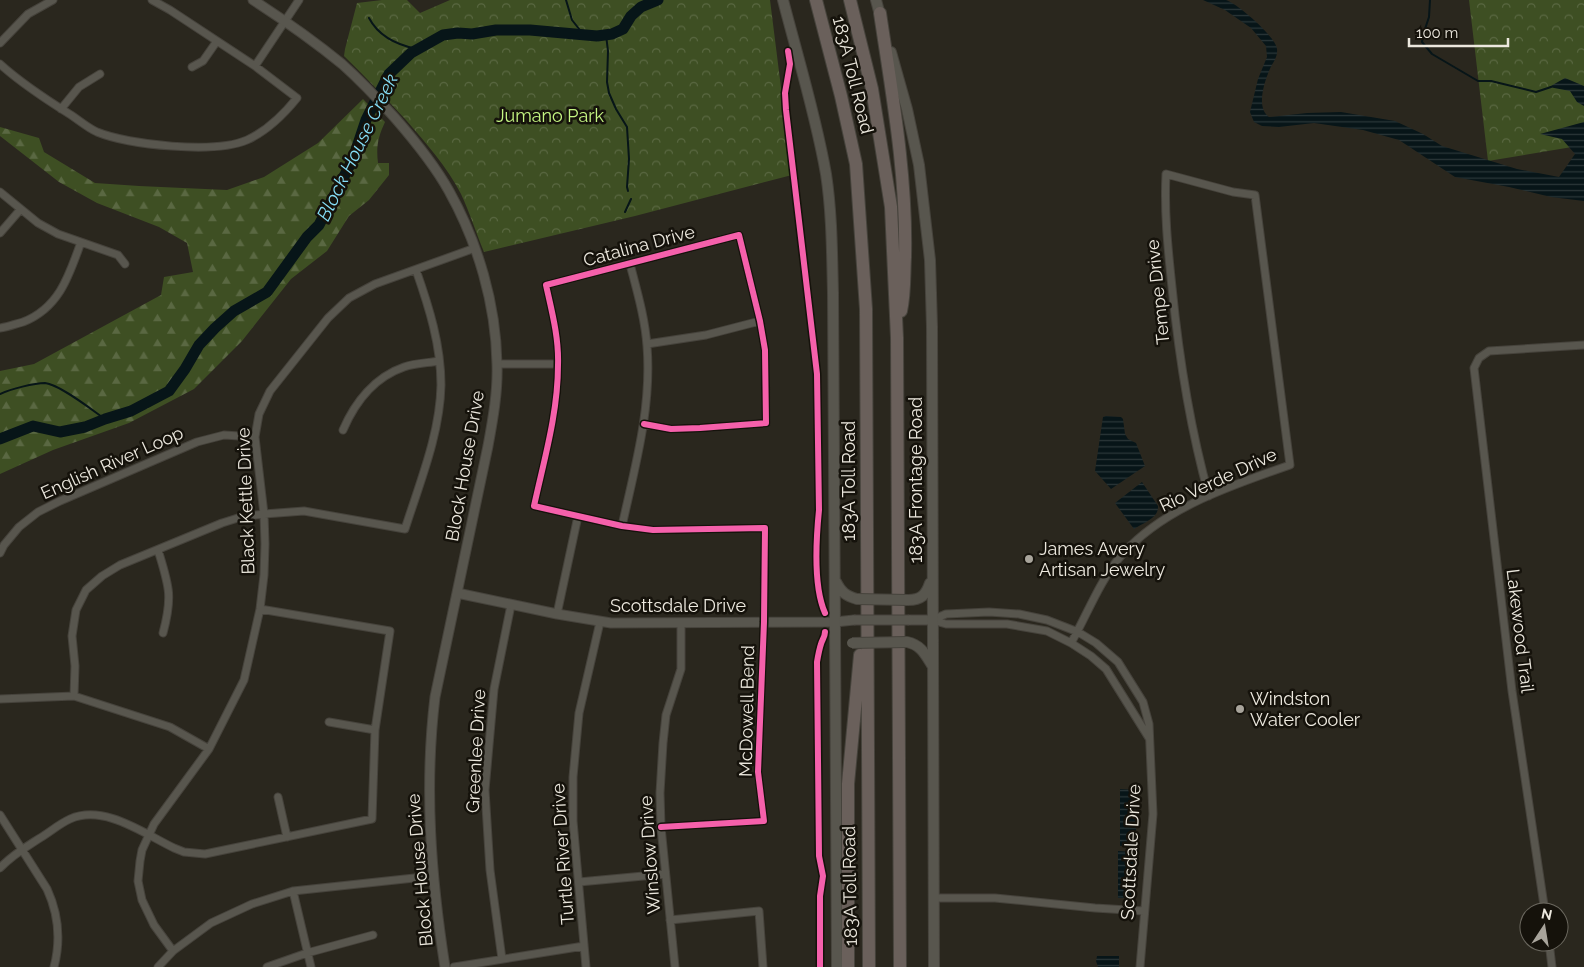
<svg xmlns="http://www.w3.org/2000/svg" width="1584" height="967" viewBox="0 0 1584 967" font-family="Raleway,sans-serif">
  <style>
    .forest { fill: url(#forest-firs) }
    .park { fill: url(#park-crowns) }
    .water { fill: url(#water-rules) }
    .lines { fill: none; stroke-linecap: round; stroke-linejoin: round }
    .stream { stroke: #071518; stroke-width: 2 }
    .river { stroke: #071518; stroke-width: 11 }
    .minor-casing { stroke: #46433c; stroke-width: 9 }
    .tertiary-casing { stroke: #46433c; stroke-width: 11 }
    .secondary-casing { stroke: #46433c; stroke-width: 12 }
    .motorway-casing { stroke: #46433c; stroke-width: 14 }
    .minor { stroke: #58564e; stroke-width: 7 }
    .tertiary { stroke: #58564e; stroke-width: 9 }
    .secondary { stroke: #58564e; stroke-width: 10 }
    .motorway { stroke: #6a605b; stroke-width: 12 }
    .tertiary-bridge-casing { stroke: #46433c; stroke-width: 11; stroke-linecap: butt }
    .secondary-bridge-casing { stroke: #46433c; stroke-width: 12; stroke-linecap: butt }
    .tertiary-bridge { stroke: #58564e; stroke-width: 9 }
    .secondary-bridge { stroke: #58564e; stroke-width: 10 }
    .cycleway-casing { stroke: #15120b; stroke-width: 9 }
    .cycleway { stroke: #f560ab; stroke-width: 6 }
    .poi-dot { fill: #a8a49b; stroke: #15120b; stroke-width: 2 }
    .labels { text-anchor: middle; stroke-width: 5; stroke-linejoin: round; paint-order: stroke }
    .street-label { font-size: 18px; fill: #ece8de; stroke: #15120b }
    .park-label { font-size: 18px; fill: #c5f683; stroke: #15120b }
    .poi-label { font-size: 18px; fill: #ece8de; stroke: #15120b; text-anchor: start }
    .water-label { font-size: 19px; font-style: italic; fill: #85ddf6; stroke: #15120b }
  </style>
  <defs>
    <pattern id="forest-firs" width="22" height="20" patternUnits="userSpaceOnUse" patternTransform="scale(1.25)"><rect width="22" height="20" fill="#3e4f23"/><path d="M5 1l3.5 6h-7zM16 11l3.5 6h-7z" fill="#5a6842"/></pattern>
    <pattern id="park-crowns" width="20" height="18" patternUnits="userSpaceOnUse" patternTransform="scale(1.25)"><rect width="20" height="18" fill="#3e4f23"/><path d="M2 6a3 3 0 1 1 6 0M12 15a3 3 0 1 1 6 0" fill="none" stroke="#5a6842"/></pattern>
    <pattern id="water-rules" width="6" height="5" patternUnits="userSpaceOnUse" patternTransform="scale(1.25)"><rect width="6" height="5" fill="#071518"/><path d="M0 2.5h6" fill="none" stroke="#2b3739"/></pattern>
  </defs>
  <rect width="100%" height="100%" fill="#2a271e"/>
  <path class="forest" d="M363,99L385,122C378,137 376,147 378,163H389V175L369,200L349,216L327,251L291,279L242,341L194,389L129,423L53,450L0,474V371L34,364L161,295L164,277L193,272L187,243L159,227L97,203L59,182L0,136V127L39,138L44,152L95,183L139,186L227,190L264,177L318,143Z"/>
  <path class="park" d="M382,0H407L420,13L450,0H770L792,175L635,216L484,252C476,233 470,213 461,194C447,167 426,143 406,120C386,99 366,77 344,56L345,49L357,3Z
    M1469,0H1584V145L1488,161Z"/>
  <path class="water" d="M1203,0C1209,0 1219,0 1226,0C1238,4 1276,37 1277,49C1278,58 1272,63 1269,71C1264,83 1256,108 1269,117L1307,113L1341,112L1395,121L1423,134L1442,146L1517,169L1559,177L1575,154L1562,139L1540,134L1584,122V201L1551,197L1509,187L1455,177L1399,140L1363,130L1314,123L1279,127L1262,126L1254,122L1250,112L1258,79L1267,57L1266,46L1251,28L1225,10Z
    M1565,78L1584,86V106L1577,102L1570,91L1549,87Z
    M1106,416L1121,417L1123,419L1125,434L1128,439L1136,443L1145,466L1111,489L1095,471L1103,417Z
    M1142,482L1158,506C1159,518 1143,523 1134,529L1115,503Z
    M1120,789L1136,790V846H1120Z
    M1118,851L1134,852L1136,854L1131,898H1118Z
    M1097,956H1119V967H1098L1096,961Z"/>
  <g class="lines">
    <path class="stream" d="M566,0L572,20L583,34
      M1430,0L1429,17L1423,35L1422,42L1432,54L1478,81H1491L1536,92L1551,87
      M369,18C379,37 397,45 417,49
      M606,35L608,51L607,82L609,93L616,109L627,127L629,159L627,187L628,191
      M625,212L631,199
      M0,394C11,389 34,383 45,383C59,384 92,410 105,419"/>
    <path class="river" d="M0,439L33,426L60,432L85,427L105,419L131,411L169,391L185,369L199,345L215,328L234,311L267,292L307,237L319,225L353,159L366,120L389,74L411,53L443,35L458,33L472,34L496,30H530L597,36L612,34L623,29L631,16L641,7L658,0"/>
    <defs>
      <path id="minor" d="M0,43L28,14L53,0
        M0,64C22,84 47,100 71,115C80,121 88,128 97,132C129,145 215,154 247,140C267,131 284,114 297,98L255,66L170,10L152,0
        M255,66L299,0
        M192,67L203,61L217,41
        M61,109L79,87L100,74
        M0,192L38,223L58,234L118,255L125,264
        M0,233L20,210
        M0,328C8,327 15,324 23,322C59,308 69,276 81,242
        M647,344L706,335L760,321
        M497,364H558
        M644,424L671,429L700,428L766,423L765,350L760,321L739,235L546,285C552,312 559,338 558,365C558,413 544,460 534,506L622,526L653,530L765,528L764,622L758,772L764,821L661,827
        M343,430C355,402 375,377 404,367C415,363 428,363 439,361
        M622,526C635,467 652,407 647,346C645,318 637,291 630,264
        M158,550C169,586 173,596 163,633
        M0,553L4,545L19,527L38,512L60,501L197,442L224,435L255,437
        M557,614L578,516
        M932,620L946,614L989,612L1019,614L1047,620L1078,632L1096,643L1118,662L1143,702L1149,724L1153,814L1140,967
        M932,620L946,624H1007L1047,631L1071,643L1091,656L1106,669L1149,738
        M1071,643C1087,615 1099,582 1120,557C1162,508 1230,486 1290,465L1255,195L1233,192L1166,174C1164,212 1168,249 1172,287C1179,358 1190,428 1209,496
        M74,696L75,666L72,636L76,610L86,590L102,576L120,565L222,523L241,517L264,514L304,511L405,529C420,482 440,434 441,385C441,345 429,307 416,270
        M0,699L74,696L170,727L209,749
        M329,722L375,730
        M278,797L287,837
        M0,815L47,889C59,915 61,940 54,967
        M0,868C12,855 26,847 40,838C50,832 59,824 70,819C104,804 143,833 174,848L184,852L205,854L372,819L375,730L390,631L260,609
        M579,882L665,874
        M293,891L311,967
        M933,898H995L1095,908L1144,911
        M1545,912L1512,691L1474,368L1479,358L1489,351L1584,345
        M670,920L759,911L763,967
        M1549,942L1552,967
        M173,951L154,925L142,900L138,881L140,861L142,850L154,824L209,749L244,680L260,609L264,575L265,544L264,514L255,437L259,414L270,391L328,318L349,298L375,284L475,248
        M502,959L490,870L485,790L494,689L511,605
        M158,967L173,951L211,923L252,904L293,891L433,876
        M267,967L307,953L373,935
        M454,967L584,946
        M586,967L573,821V777L579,713L600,622
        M675,967L661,827L660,793L663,743L666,715L681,669V623"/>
      <path id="tertiary" d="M253,0C284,20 314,41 342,64C361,81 378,99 395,118C415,141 434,164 449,191C478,243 496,304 497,364C498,391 493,419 488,446L435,697C424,788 431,877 445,967
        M457,593L557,614L611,623L835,622L854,620
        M909,620H932"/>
      <path id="secondary" d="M783,0C798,58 816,116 826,174C832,213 832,254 833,293L837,967
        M876,0L881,19
        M891,52L907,109L919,165L930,260L932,327L934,967
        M836,582C841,592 846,596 857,599
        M908,600C921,600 926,595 930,583
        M907,642C921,645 925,654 932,665"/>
      <path id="motorway" d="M816,0L841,96L856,164L866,309L869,967
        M850,0L872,89L891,207L897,338L900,967
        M880,13C892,94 907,175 905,257C904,275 905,293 901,311
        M848,967V784L860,655"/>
    </defs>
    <use href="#minor" class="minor-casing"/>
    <use href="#tertiary" class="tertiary-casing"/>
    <use href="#secondary" class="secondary-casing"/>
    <use href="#motorway" class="motorway-casing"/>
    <use href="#minor" class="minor"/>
    <use href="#tertiary" class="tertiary"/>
    <use href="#secondary" class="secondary"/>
    <use href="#motorway" class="motorway"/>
    <defs>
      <path id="tertiary-bridge" d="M854,620H909"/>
      <path id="secondary-bridge" d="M857,599L908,600
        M852,643L907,642"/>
    </defs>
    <use href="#tertiary-bridge" class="tertiary-bridge-casing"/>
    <use href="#secondary-bridge" class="secondary-bridge-casing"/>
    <use href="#tertiary-bridge" class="tertiary-bridge"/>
    <use href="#secondary-bridge" class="secondary-bridge"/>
    <defs>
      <path id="cycleway" d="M788,51L790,64L785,93L786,110L817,374L819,510C816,540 813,586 825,613
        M644,424L671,429L700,428L766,423L765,350L760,321L739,235L546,285C552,312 559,338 558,365C558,413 544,460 534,506L622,526L653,530L765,528L764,622L758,772L764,821L661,827
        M820,967V896L823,876L819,856L817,662C818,656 819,650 821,644C822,640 825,637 825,632"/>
    </defs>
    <use href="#cycleway" class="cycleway-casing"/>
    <use href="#cycleway" class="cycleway"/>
  </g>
  <g class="poi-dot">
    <circle cx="1029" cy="559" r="5"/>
    <circle cx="1240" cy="709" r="5"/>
  </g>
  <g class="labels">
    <g class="street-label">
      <text transform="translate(853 75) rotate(76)" y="6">183A Toll Road</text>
      <text transform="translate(639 246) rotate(-15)" y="6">Catalina Drive</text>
      <text transform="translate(1158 292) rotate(-96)" y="6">Tempe Drive</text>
      <text transform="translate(112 463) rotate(-24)" y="6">English River Loop</text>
      <text transform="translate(465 466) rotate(-80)" y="6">Block House Drive</text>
      <text transform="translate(916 480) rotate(-90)" y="6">183A Frontage Road</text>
      <text transform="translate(1218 480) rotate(-25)" y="6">Rio Verde Drive</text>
      <text transform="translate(849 481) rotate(-90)" y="6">183A Toll Road</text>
      <text transform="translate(246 501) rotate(-92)" y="6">Black Kettle Drive</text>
      <text x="678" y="612">Scottsdale Drive</text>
      <text transform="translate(1520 631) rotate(83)" y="6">Lakewood Trail</text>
      <text transform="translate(747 711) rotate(-89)" y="6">McDowell Bend</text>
      <text transform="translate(476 751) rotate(-87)" y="6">Greenlee Drive</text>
      <text transform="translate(1131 852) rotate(-87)" y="6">Scottsdale Drive</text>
      <text transform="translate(563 854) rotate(-94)" y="6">Turtle River Drive</text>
      <text transform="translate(650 855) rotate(-94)" y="6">Winslow Drive</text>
      <text transform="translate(420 870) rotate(-95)" y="6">Block House Drive</text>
      <text transform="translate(850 886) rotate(-91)" y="6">183A Toll Road</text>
    </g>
    <g class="park-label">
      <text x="550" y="122">Jumano Park</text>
    </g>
    <g class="poi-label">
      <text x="1039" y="555">James Avery<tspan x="1039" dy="21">Artisan Jewelry</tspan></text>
      <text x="1250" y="705">Windston<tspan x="1250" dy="21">Water Cooler</tspan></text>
    </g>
    <g class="water-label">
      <text transform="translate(357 147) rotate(-64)" y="7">Block House Creek</text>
    </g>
  </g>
  <g transform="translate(1544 927) rotate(12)"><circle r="24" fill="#15120b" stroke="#6b685f"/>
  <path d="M0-4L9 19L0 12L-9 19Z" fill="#a8a49b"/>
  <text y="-8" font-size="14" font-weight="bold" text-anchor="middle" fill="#ece8de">N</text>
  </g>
  <path d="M1409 38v8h99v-8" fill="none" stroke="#ece8de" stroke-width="2.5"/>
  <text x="1416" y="38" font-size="15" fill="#ece8de" stroke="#15120b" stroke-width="4" paint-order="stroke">100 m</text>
</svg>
